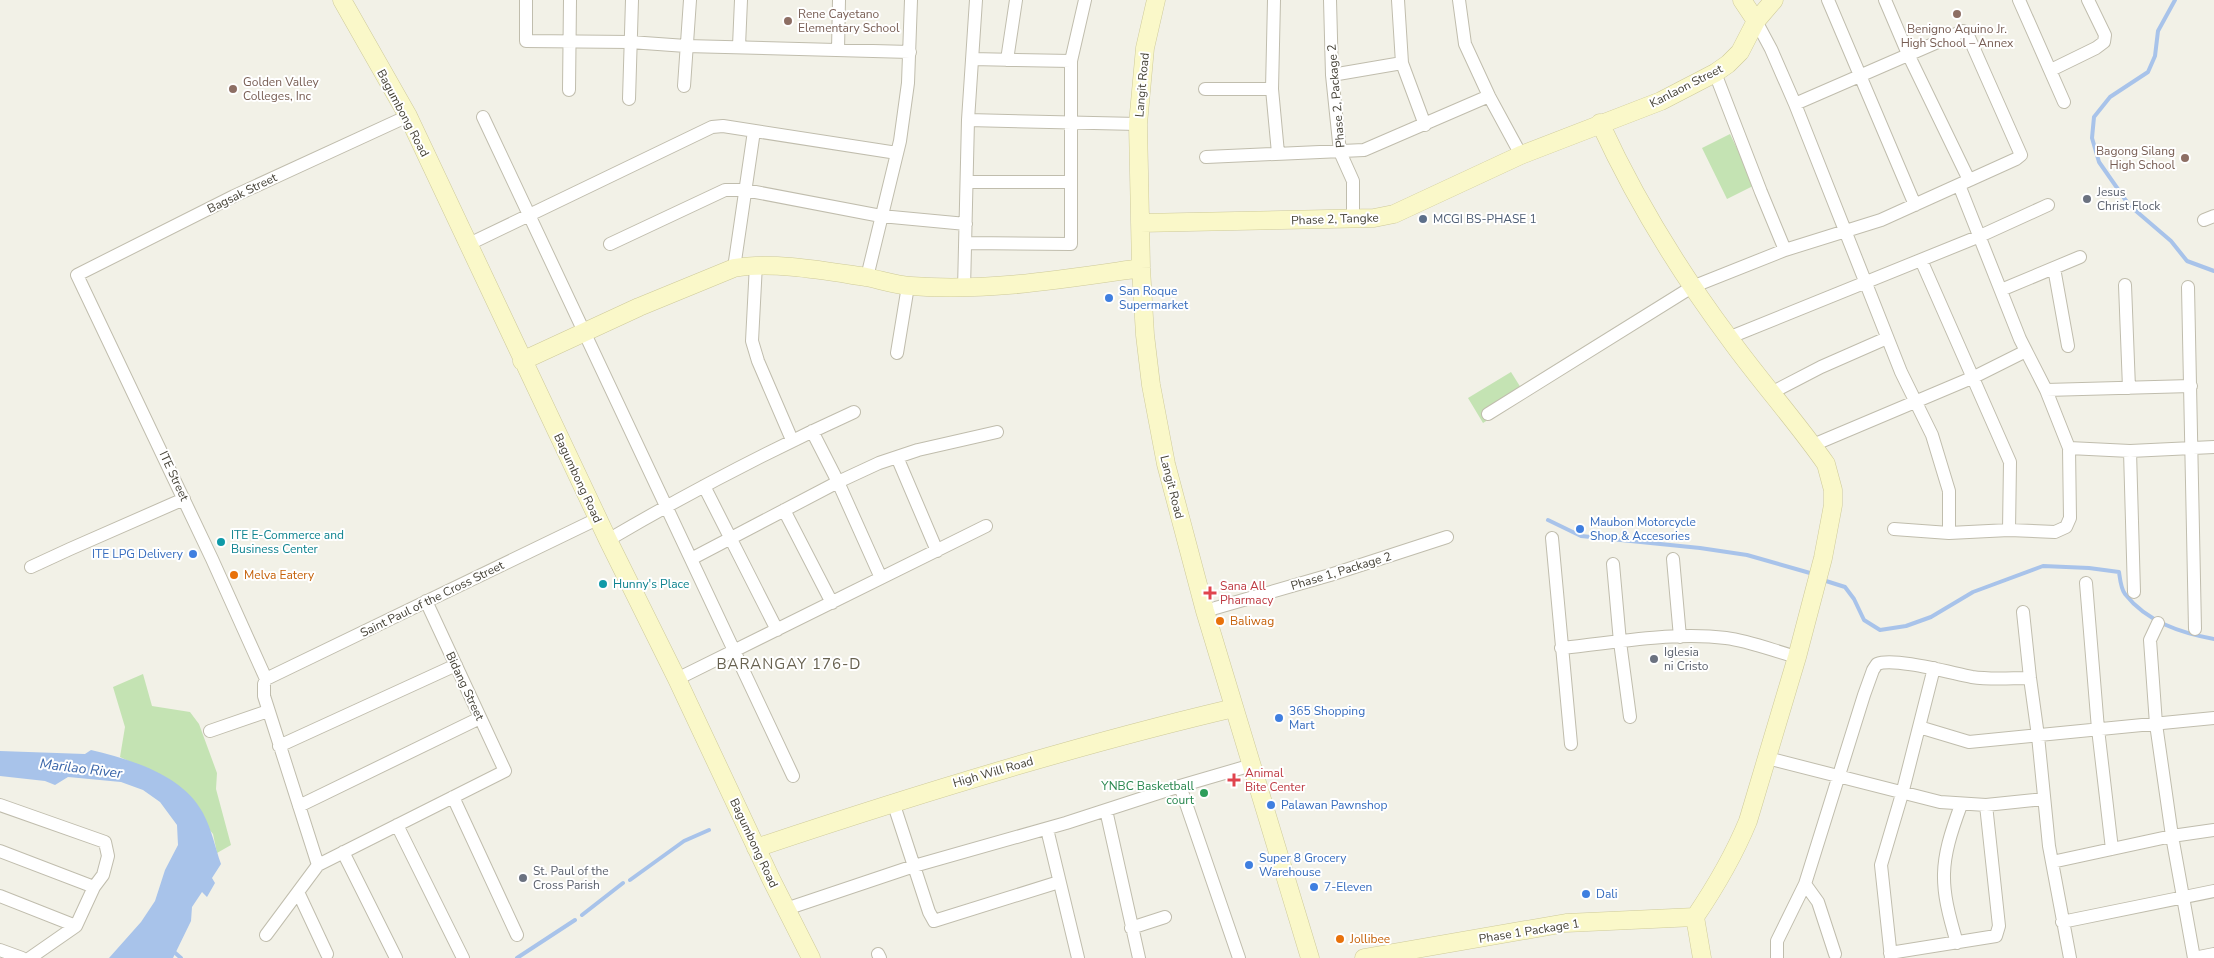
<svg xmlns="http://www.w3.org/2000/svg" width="2214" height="958" viewBox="0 0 2214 958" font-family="'Nunito Sans',sans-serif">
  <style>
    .green { fill: #c4e3b3 }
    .water { fill: #a8c3ea }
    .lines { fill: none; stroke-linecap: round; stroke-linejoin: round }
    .stream { stroke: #a8c3ea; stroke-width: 4 }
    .street-casing { stroke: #c0bdad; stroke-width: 14 }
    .secondary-casing { stroke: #ceca9a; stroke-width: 19 }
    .street { stroke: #fff; stroke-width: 12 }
    .secondary { stroke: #faf8c9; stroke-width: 18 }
    .education-dot { fill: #8d6e63; stroke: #fff; stroke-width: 2 }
    .worship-dot { fill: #6b7280; stroke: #fff; stroke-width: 2 }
    .service-dot { fill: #5c6f8a; stroke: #fff; stroke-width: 2 }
    .shop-dot { fill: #3f7fe0; stroke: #fff; stroke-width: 2 }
    .culture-dot { fill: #0f9aa8; stroke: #fff; stroke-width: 2 }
    .food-dot { fill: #e8710a; stroke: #fff; stroke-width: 2 }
    .health-dot { fill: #e0444e; stroke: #fff; stroke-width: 2 }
    .leisure-dot { fill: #2e9e5b; stroke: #fff; stroke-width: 2 }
    .labels { text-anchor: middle; stroke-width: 4; stroke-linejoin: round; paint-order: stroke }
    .education-label { font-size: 12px; fill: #785e54; stroke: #fff; text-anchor: start }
    .street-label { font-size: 12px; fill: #454237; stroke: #fff }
    .worship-label { font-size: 12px; fill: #5b616d; stroke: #fff; text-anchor: start }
    .service-label { font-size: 12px; fill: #4e5e75; stroke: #fff; text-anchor: start }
    .shop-label { font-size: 12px; fill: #366cbe; stroke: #fff; text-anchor: start }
    .culture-label { font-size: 12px; fill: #0d838f; stroke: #fff; text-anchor: start }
    .food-label { font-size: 12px; fill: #c56008; stroke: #fff; text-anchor: start }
    .health-label { font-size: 12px; fill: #be3a42; stroke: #fff; text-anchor: start }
    .leisure-label { font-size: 12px; fill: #27864d; stroke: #fff; text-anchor: end }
    .water-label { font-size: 14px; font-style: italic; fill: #3864a8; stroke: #fff }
    .quarter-label { font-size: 15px; letter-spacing: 1px; fill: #67614f; stroke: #fff }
  </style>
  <rect width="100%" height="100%" fill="#f2f1e7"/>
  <path class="green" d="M1730,134L1755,185L1727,199L1702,148Z
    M1511,372L1526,396L1483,423L1468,398Z
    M143,674L152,706L190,712L199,724L217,773L216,789L231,845L217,853L213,834L169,780L120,757L125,727L113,687Z"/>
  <path class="water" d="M91,750C130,759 183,775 203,813C212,830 215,847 221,864L212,878L215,883L207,897L202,892L192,907L191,921L173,958H109L141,922L155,901L165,870L178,845L177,825L160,802L143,790L121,782L68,777L55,785L45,781L0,776V751L85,754Z"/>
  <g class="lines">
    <path class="stream" d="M2175,0L2158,31L2155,56L2148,72L2110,97L2094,117L2092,138L2099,162L2129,205L2171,241L2187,261L2214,271
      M1548,520L1581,536L1700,548L1747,555L1810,573
      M1826,581L1845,587L1854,599L1864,620L1880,630L1906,626L1931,617L1973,592L2043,566L2089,568L2119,572C2120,579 2121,589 2125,594C2147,622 2181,633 2214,639
      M630,880L684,841L709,830
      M582,915L623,883
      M173,951L181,958
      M517,958L575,920"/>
    <defs>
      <path id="street" d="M526,0V41L630,42L686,46L910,52
        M1274,0L1272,89L1278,153
        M1330,0L1332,75L1340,152L1353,181V219
        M1398,0L1402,63L1425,125
        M1459,0L1465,44L1489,96L1521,155
        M1828,0L1915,205
        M1885,0L1908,54L1969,180
        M2019,0L2064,102
        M1756,21L1771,49L1795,104L1901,372L1932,435L1949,491V533
        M739,46L741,0
        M838,50L839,0
        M972,59L1071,61
        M1007,60L1016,0
        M2051,70L2096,48L2104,42L2105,35L2088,0
        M1715,73L1761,192L1785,250
        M1332,75L1402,63
        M684,86L690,0
        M1205,89H1272
        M569,90L570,0
        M629,99L632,0
        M483,117L793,776
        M968,120L1138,124
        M1206,157L1364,150L1489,96
        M968,182H1070
        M2204,220L2214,216
        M966,243L1071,244V61L1085,0
        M610,244L725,190H745L881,216L966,224
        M467,245L712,127L723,126L897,153
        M1921,260L2010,462L2009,530
        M756,264L752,341L758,361L792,440
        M734,268L754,131
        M2054,268L2068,346
        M867,277L900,141L908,83L911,0
        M2125,285L2129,388
        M2188,287L2195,629
        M964,289L968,120L976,0
        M2001,290L2080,257
        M1728,338L1980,236L2048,205
        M897,353L908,286
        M2046,390L2191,386
        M1771,393L1821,367L1887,338
        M1488,414L1692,287L1785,250L1881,220L2016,159L2021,155L1967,33L1963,31L1795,104
        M812,431L838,482L881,578
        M1813,445L1974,377L2026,351
        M2069,448L2130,451L2214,447
        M2130,451L2134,592
        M897,457L937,551
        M704,486L777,630
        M784,510L832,603
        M1894,529L1949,533L2009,530L2055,532L2066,527L2070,518L2069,448L2046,390L2020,339L1959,185
        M1552,538L1571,744
        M608,540C688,493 770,450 854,412
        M691,559L838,482L879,463L918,450L997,432
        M1673,559L1680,637
        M1613,564L1620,642L1630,717
        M31,567L70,549L184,499
        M2086,583L2098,729L2112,849
        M1205,611L1330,575L1447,537
        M2023,612L2030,678L2038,736L2049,846L2070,958
        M2158,623L2150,640L2156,724L2172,836L2194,958
        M1561,648C1614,643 1674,631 1726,638C1750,641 1774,651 1797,657
        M266,679L212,559L77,275L234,196L408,116
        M266,679L597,519
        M266,679L264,684V696L318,865
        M677,679L986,526
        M1919,727L1969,742L2214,718
        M210,731L268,711
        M279,746L456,665
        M1767,758L1940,802L1986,805L2044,799
        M1180,786L1239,958
        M453,797L517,935
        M893,802L929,912L934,921L1059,882
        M0,805L105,842L108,856L103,875L94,887L76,926L30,958
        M299,806L480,718
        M1106,810L1139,958
        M397,825L463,958
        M1047,829L1078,958
        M0,851L94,887
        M343,852L396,958
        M2052,862L2172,836L2214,830
        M1805,884L1818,902L1835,954
        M298,892L327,954
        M0,896L76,926
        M786,909L914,866L1066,823L1180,786L1252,765
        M2062,922L2214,891
        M1131,928L1165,917
        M266,935L318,865L505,771L426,601
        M1957,943C1939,883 1939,864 1961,805
        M0,950L22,958
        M1890,953L1996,936L1999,926L1986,805
        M878,954L880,958
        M1777,958V941L1805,884L1864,695L1873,670L1877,664C1894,657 1951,673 1972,677C1991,680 2011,678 2030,678
        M1891,958L1881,865L1902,794L1934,668
        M2194,958L2214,954"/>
      <path id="secondary" d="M342,0L408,116L608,540L677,679L771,879L811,958
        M1156,0L1145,48L1138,124L1141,268L1145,335L1151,385L1166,464L1205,611L1310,958
        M1742,0L1756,21
        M1600,123C1635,199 1679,271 1729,338C1760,381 1796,421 1826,464L1833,490V505L1823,558L1797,657L1748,821C1734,855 1716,886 1695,917
        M1140,223L1374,218L1394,214L1521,155L1661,101L1715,73L1728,64L1740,52L1756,21L1774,0
        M522,361L639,307L734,268C773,261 826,271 866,277C881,280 896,285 911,286C988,292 1064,279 1141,268
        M756,848C914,795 1072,746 1234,708
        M1695,917L1702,958
        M1364,958L1566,923L1695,917"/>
    </defs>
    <use href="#street" class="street-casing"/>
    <use href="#secondary" class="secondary-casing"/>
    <use href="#street" class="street"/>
    <use href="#secondary" class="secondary"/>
  </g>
  <g class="education-dot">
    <circle cx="1957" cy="14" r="5"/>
    <circle cx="788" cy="21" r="5"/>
    <circle cx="233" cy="89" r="5"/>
    <circle cx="2185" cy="158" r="5"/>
  </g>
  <g class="worship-dot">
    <circle cx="2087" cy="199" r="5"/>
    <circle cx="1654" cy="659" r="5"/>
    <circle cx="523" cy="878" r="5"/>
  </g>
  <circle class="service-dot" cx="1423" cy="219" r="5"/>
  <g class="shop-dot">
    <circle cx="1109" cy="298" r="5"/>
    <circle cx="1580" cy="529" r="5"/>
    <circle cx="193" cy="554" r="5"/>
    <circle cx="1279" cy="718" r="5"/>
    <circle cx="1271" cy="805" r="5"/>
    <circle cx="1249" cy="865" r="5"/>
    <circle cx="1314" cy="887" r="5"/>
    <circle cx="1586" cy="894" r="5"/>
  </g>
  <g class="culture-dot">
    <circle cx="221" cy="542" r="5"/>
    <circle cx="603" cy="584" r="5"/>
  </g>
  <g class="food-dot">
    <circle cx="234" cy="575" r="5"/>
    <circle cx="1220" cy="621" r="5"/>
    <circle cx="1340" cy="939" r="5"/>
  </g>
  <g class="health-dot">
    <path d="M1207.5 585.5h5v5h5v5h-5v5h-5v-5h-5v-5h5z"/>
    <path d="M1231.5 772.5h5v5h5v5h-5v5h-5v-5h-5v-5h5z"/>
  </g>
  <circle class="leisure-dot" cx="1204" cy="793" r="5"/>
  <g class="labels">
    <g class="education-label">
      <text x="798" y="18">Rene Cayetano<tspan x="798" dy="14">Elementary School</tspan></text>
      <text x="1957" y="33" text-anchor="middle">Benigno Aquino Jr.<tspan x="1957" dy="14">High School – Annex</tspan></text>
      <text x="243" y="86">Golden Valley<tspan x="243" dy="14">Colleges, Inc</tspan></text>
      <text x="2175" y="155" text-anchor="end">Bagong Silang<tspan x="2175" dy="14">High School</tspan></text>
    </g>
    <g class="street-label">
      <text transform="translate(1142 85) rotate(-85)" y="4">Langit Road</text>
      <text transform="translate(1686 86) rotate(-27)" y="4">Kanlaon Street</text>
      <text transform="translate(1336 96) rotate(-95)" y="4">Phase 2, Package 2</text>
      <text transform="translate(403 113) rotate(62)" y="4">Bagumbong Road</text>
      <text transform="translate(242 193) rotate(-26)" y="4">Bagsak Street</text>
      <text transform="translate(1335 219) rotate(-2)" y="4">Phase 2, Tangke</text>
      <text transform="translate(174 476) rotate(65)" y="4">ITE Street</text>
      <text transform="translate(578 478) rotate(65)" y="4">Bagumbong Road</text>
      <text transform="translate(1172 487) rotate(76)" y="4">Langit Road</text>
      <text transform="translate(1341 571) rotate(-17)" y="4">Phase 1, Package 2</text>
      <text transform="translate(432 599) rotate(-26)" y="4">Saint Paul of the Cross Street</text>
      <text transform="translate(465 686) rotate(65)" y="4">Bidang Street</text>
      <text transform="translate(993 772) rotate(-16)" y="4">High Will Road</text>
      <text transform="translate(754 843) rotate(65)" y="4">Bagumbong Road</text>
      <text transform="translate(1529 931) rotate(-9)" y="4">Phase 1 Package 1</text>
    </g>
    <g class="worship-label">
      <text x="2097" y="196">Jesus<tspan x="2097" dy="14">Christ Flock</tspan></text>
      <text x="1664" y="656">Iglesia<tspan x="1664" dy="14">ni Cristo</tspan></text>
      <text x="533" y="875">St. Paul of the<tspan x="533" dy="14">Cross Parish</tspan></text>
    </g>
    <g class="service-label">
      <text x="1433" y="223">MCGI BS-PHASE 1</text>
    </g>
    <g class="shop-label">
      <text x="1119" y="295">San Roque<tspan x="1119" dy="14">Supermarket</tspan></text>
      <text x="1590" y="526">Maubon Motorcycle<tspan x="1590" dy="14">Shop &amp; Accesories</tspan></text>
      <text x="183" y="558" text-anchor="end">ITE LPG Delivery</text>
      <text x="1289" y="715">365 Shopping<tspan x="1289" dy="14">Mart</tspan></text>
      <text x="1281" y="809">Palawan Pawnshop</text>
      <text x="1259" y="862">Super 8 Grocery<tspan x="1259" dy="14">Warehouse</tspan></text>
      <text x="1324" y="891">7-Eleven</text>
      <text x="1596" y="898">Dali</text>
    </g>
    <g class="culture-label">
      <text x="231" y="539">ITE E-Commerce and<tspan x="231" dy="14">Business Center</tspan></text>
      <text x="613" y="588">Hunny's Place</text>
    </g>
    <g class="food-label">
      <text x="244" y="579">Melva Eatery</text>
      <text x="1230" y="625">Baliwag</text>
      <text x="1350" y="943">Jollibee</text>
    </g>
    <g class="health-label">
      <text x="1220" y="590">Sana All<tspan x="1220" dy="14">Pharmacy</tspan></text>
      <text x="1245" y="777">Animal<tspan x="1245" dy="14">Bite Center</tspan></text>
    </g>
    <g class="leisure-label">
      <text x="1194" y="790">YNBC Basketball<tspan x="1194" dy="14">court</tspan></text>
    </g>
    <g class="water-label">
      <text transform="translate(81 768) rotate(7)" y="5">Marilao River</text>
    </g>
    <g class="quarter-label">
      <text x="789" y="669">BARANGAY 176-D</text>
    </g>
  </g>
</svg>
